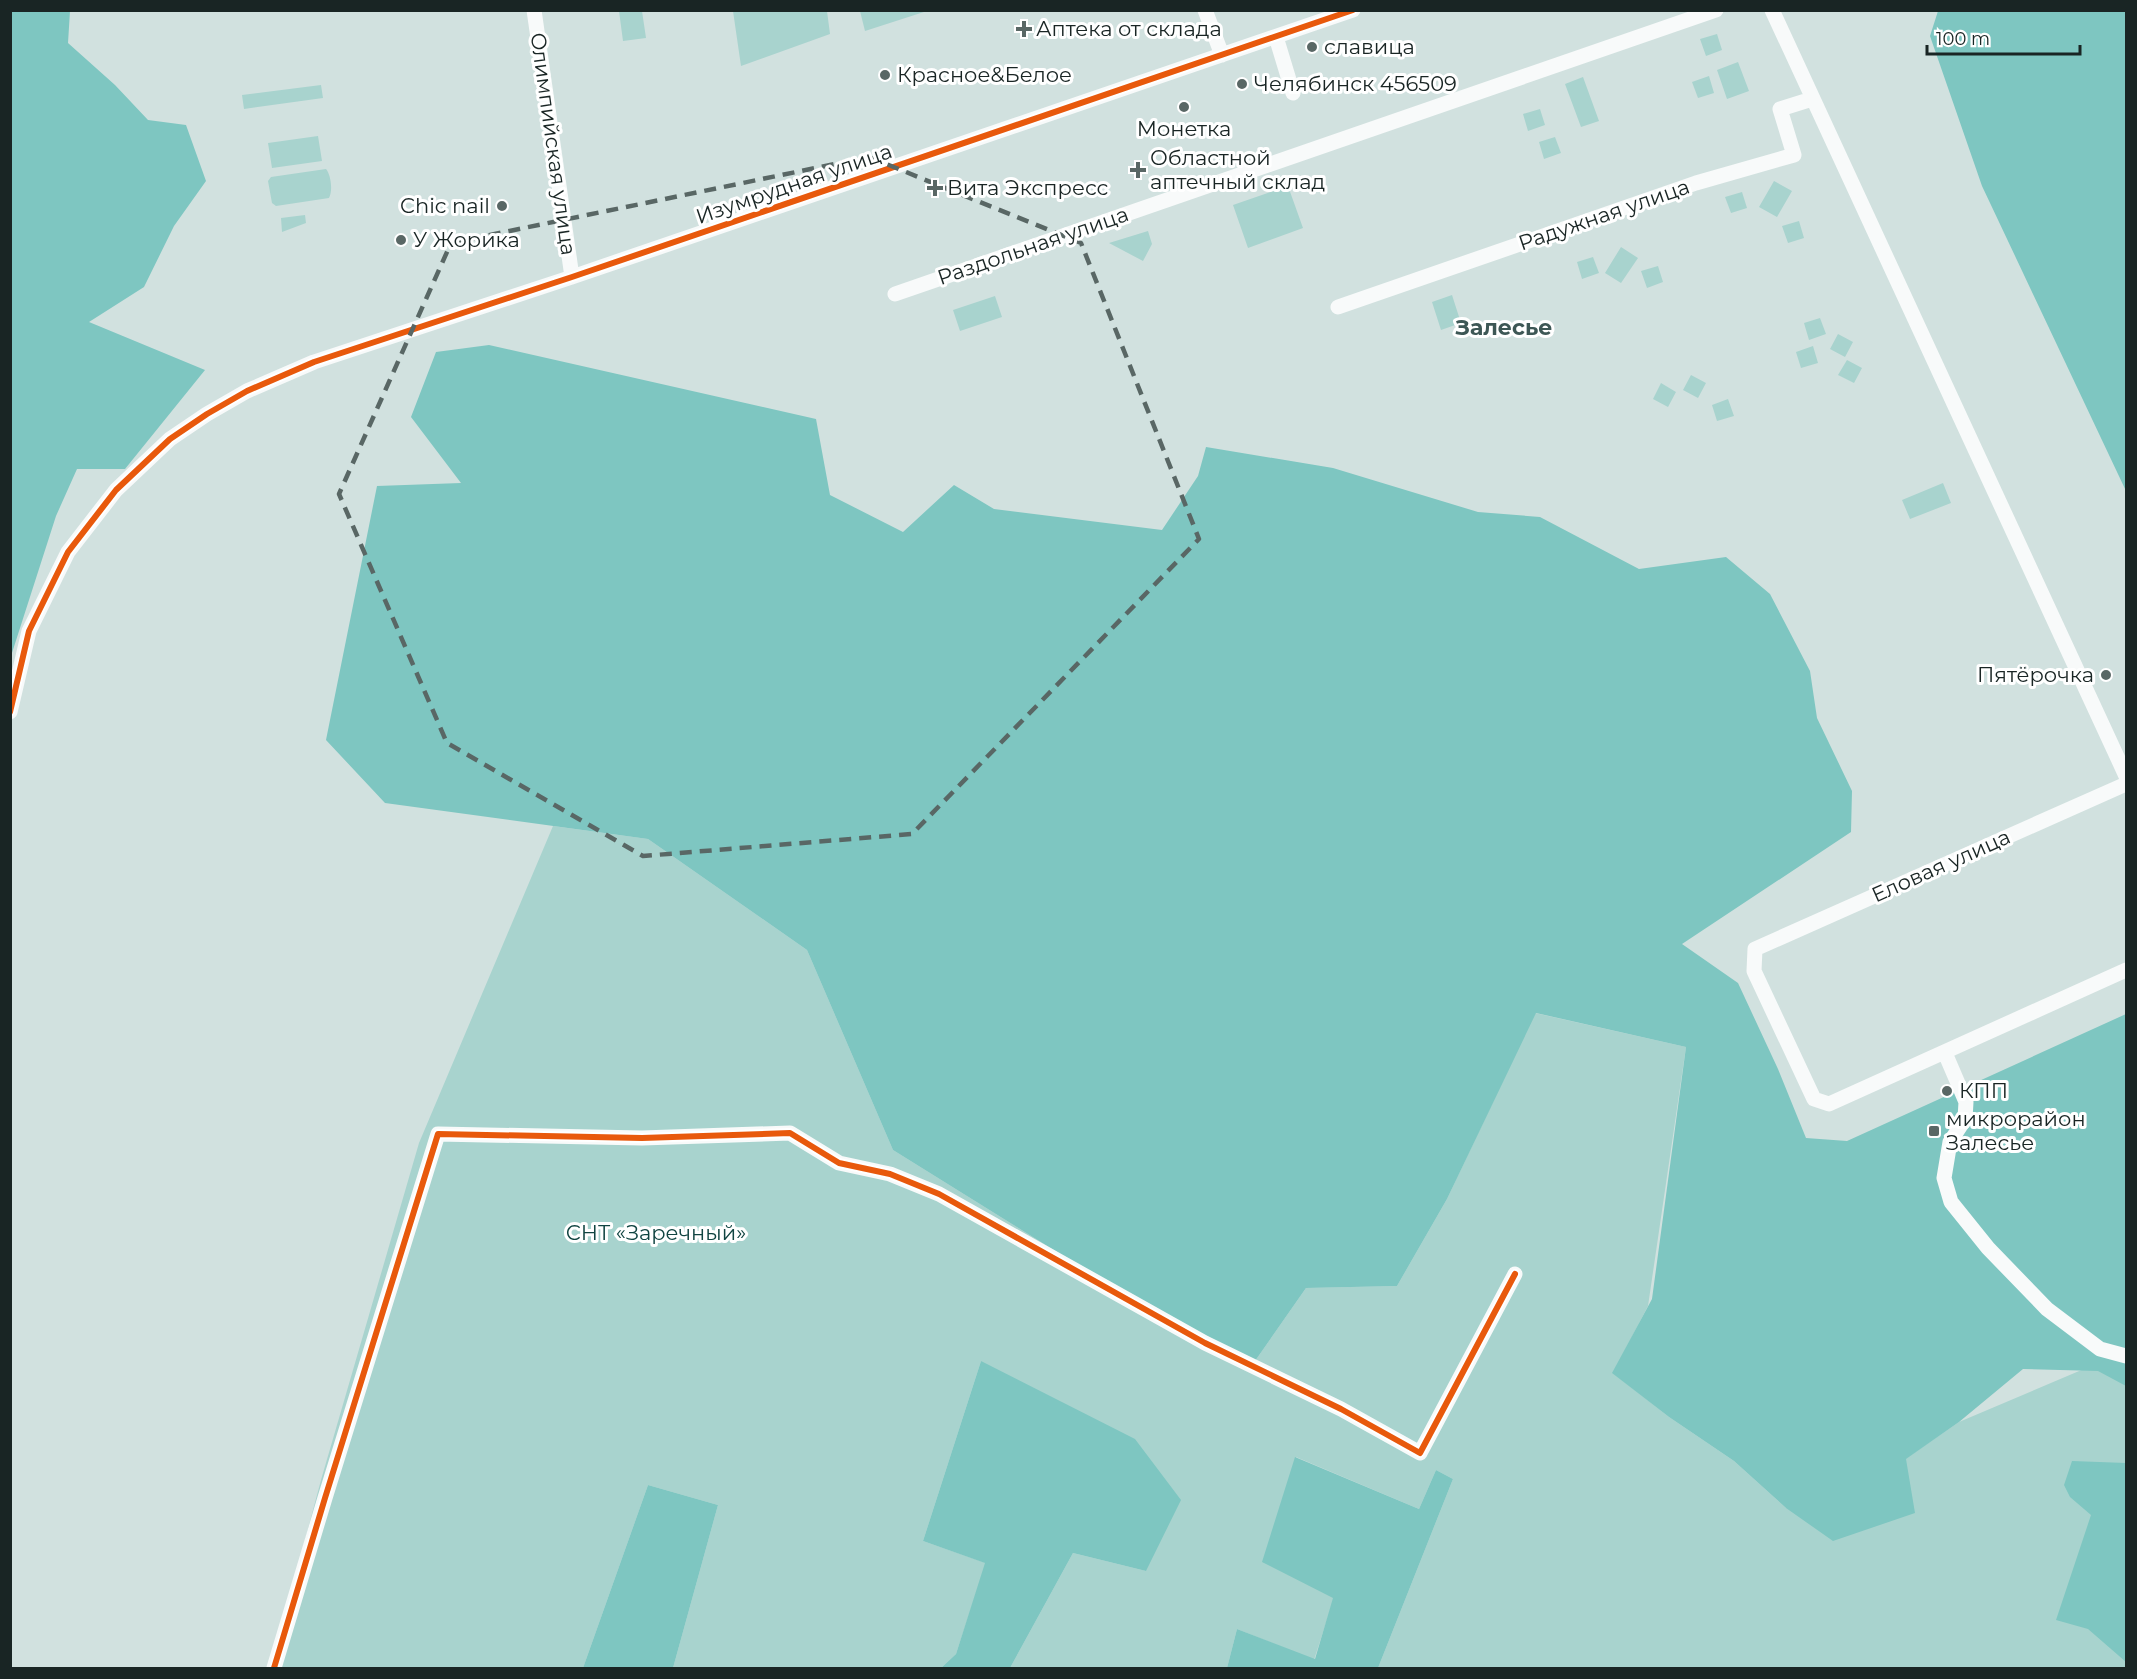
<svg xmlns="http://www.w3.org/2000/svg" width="2137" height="1679" viewBox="0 0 2137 1679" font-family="Montserrat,sans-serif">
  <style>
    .green { fill: #a8d3ce }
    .forest { fill: #7ec6c1 }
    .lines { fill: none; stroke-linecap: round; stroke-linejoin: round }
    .minor { stroke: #f8fafa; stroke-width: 15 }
    .cycleway-casing { stroke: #fff; stroke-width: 10 }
    .cycleway { stroke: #e8590c; stroke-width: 6 }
    .marked { fill: none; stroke: #596765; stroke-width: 4.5; stroke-dasharray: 12 8; stroke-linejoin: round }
    .poi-dot { fill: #596765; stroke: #fff; stroke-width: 2 }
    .labels { text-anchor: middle; stroke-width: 6; stroke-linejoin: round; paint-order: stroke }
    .poi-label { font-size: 21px; fill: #192524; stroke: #fff; text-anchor: start }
    .street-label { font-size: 21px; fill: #192524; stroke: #fff }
    .park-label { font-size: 21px; fill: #104441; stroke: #fff }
    .neighbourhood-label { font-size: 22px; font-weight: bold; fill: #3d5755; stroke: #fff }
  </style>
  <rect width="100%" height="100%" fill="#d1e1df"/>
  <path class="green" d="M619,11H642L646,38L623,41Z
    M733,11H827L830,34L741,66Z
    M860,11V10L927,11L865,31Z
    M1717,34L1722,50L1706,56L1700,39Z
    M1738,62L1749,91L1727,99L1717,70Z
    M1709,76L1714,93L1698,98L1692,82Z
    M1583,77L1599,121L1581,127L1565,84Z
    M321,85L323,98L244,109L242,95Z
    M1540,109L1545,125L1528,131L1523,114Z
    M318,136L322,161L272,168L268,143Z
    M1555,137L1561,153L1544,159L1539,142Z
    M326,169C331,175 333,191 329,198L276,206L272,203L268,181L271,177Z
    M1774,181L1792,191L1777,217L1759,207Z
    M1288,186L1303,228L1248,248L1233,205Z
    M1742,192L1747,208L1731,213L1725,197Z
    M305,215L306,223L282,232L281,218Z
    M1799,221L1804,238L1788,243L1782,226Z
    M1148,231L1152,244L1143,261L1109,243Z
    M1621,247L1638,258L1621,283L1605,273Z
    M1593,257L1599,273L1582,279L1577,262Z
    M1658,266L1663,282L1647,288L1641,271Z
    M1452,295L1461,323L1441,330L1432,302Z
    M995,296L1002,317L960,331L953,310Z
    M1820,318L1826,334L1809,340L1804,323Z
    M1838,334L1853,342L1845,357L1830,349Z
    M1813,346L1818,363L1801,368L1796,352Z
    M1847,360L1862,368L1854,383L1838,375Z
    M1691,375L1706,383L1698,398L1683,390Z
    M1661,383L1676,392L1668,407L1653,399Z
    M1728,399L1734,416L1717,421L1712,405Z
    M1943,483L1951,503L1910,519L1902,500Z
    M553,826L648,839L807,950L893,1150L1248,1371L1306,1288L1397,1286L1447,1199L1535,1013L1686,1047L1648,1306L1613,1373L1669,1417L1734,1461L1786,1508L1905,1459L1959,1422L2098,1363L2126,1381V1668H1378L1453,1479L1436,1470L1419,1509L1296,1457L1334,1598L1314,1660L1237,1629L1227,1668H1010L1073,1553L1146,1571L981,1361L923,1541L986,1563L956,1654L941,1668H673L718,1505L648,1485L583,1668H271L321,1480L419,1143Z"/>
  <path class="forest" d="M11,10L70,11L68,43L115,85L148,120L186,125L206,181L174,226L144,287L89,322L205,370L125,469H77L56,516L11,656Z
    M1938,11H2126V491L1982,186L1930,36Z
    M489,345L816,419L830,495L903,532L954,485L994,509L1162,530L1198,476L1206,447L1333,468L1478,512L1540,517L1639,569L1726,557L1770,594L1810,671L1817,718L1852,791L1851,832L1682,944L1738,983L1778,1069L1806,1138L1847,1141L2126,1014V1386L2098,1371L2023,1369L1959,1422L1906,1459L1915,1513L1833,1541L1786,1508L1734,1461L1669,1417L1612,1373L1652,1299L1686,1047L1536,1013L1447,1199L1397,1286L1306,1288L1248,1371L893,1150L807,950L648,839L385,803L326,740L377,486L461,483L411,417L436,352Z
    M981,1361L1135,1439L1181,1500L1146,1571L1073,1553L1010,1668H941L956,1654L985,1563L923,1541Z
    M1295,1457L1419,1509L1436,1470L1453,1479L1378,1668H1227L1237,1629L1315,1659L1333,1598L1262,1562Z
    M2072,1461L2126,1463V1662L2088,1629L2056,1620L2091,1515L2070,1497L2064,1485Z
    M648,1485L718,1505L673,1668H583Z"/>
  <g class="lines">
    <path class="minor" d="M534,10L572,277
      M1205,10L1222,55
      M1772,10L2126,776
      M1276,37L1293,93
      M895,294L1716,10
      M1338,307L1696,183L1794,155L1780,109L1812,99
      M10,712L29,631L68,552L116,490L170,439L207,414L247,391L314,362L572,277L1353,10
      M2126,784L1755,949L1754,971L1814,1099L1829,1104L2126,970
      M1945,1053L1966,1102L1965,1119L1950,1142L1944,1178L1951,1202L1988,1248L2047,1309L2100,1349L2126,1356
      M274,1668L325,1498L438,1134L642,1138L790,1133L839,1163L890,1174L939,1194L1205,1343L1341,1409L1420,1453L1515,1274"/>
    <defs>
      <path id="cycleway" d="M10,712L29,631L68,552L116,490L170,439L207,414L247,391L314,362L572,277L1353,10
        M274,1668L325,1498L438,1134L642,1138L790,1133L839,1163L890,1174L939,1194L1205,1343L1341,1409L1420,1453L1515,1274"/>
    </defs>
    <use href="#cycleway" class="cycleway-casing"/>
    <use href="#cycleway" class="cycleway"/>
  </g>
  <path class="marked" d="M869,157L1081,243L1199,539L912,834L643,856L447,743L339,494L451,243Z"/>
  <g class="poi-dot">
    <path d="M1021 20h6v6h6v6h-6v6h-6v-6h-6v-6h6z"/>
    <circle cx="1312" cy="47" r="6"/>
    <circle cx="885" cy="75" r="6"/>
    <circle cx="1242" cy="84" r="6"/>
    <circle cx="1184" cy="107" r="6"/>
    <path d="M1135 161h6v6h6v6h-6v6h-6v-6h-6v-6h6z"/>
    <path d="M932 179h6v6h6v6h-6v6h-6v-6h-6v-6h6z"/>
    <circle cx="502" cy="206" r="6"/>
    <circle cx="401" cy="240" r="6"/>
    <circle cx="2106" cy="675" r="6"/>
    <circle cx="1947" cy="1091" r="6"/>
    <rect x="1928" y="1125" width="12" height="12" rx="3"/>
  </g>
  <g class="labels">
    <g class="poi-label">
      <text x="1036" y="36">Аптека от склада</text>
      <text x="1324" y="54">славица</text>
      <text x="897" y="82">Красное&amp;Белое</text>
      <text x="1254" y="91">Челябинск 456509</text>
      <text x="1184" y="136" text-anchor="middle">Монетка</text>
      <text x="1150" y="165">Областной<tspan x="1150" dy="24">аптечный склад</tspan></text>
      <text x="947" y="195">Вита Экспресс</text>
      <text x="490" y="213" text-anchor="end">Chic nail</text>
      <text x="413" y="247">У Жорика</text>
      <text x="2094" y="682" text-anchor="end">Пятёрочка</text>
      <text x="1959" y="1098">КПП</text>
      <text x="1946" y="1126">микрорайон<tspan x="1946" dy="24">Залесье</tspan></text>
    </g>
    <g class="street-label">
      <text transform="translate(553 144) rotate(82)" y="7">Олимпийская улица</text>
      <text transform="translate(794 184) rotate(-19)" y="7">Изумрудная улица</text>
      <text transform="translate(1604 215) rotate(-19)" y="7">Радужная улица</text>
      <text transform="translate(1033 246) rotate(-19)" y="7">Раздольная улица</text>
      <text transform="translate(1941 866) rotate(-24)" y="7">Еловая улица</text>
    </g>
    <g class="park-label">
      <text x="656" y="1240">СНТ «Заречный»</text>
    </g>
    <g class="neighbourhood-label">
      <text x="1504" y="335">Залесье</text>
    </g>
  </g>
  <rect width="2137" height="1679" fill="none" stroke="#192524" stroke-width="24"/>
  <path d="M1927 45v9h153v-9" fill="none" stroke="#192524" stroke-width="3"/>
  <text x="1936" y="45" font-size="18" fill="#192524" stroke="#ffffff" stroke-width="4.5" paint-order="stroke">100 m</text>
</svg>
